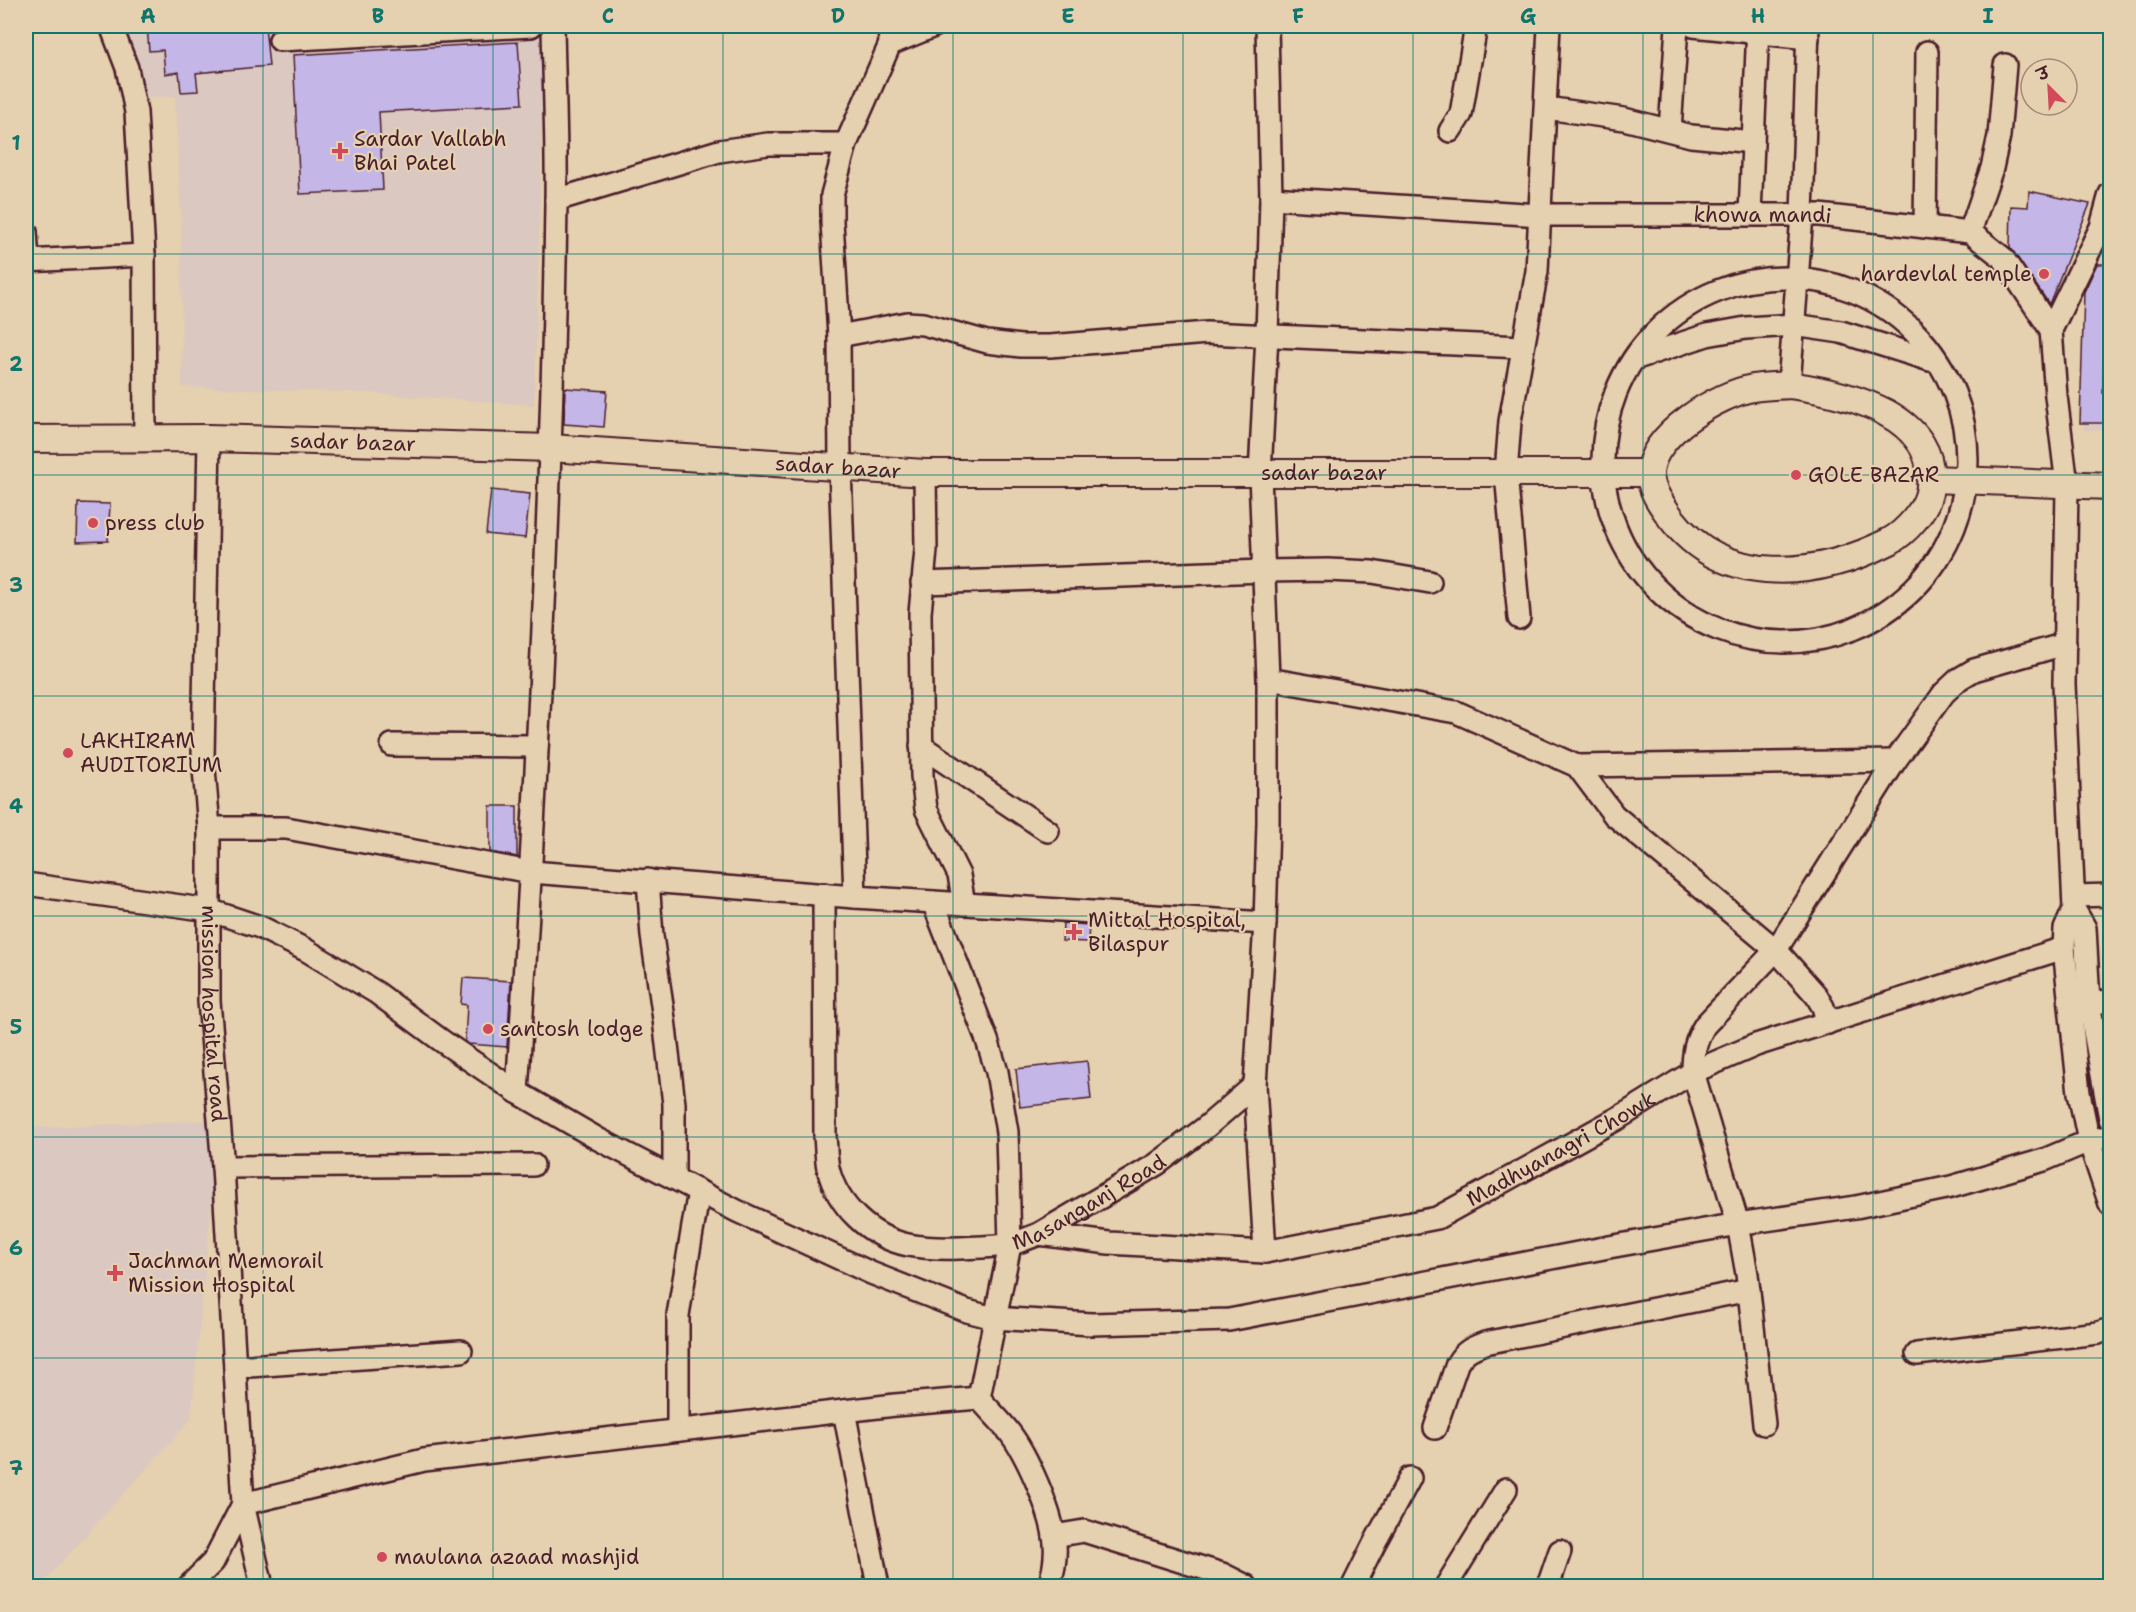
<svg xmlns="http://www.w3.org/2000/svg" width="2136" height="1612" viewBox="0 0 2136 1612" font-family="'Shantell Sans','Playpen Sans Deva',sans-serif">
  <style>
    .built { fill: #dbc8c0 }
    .building { fill: #c5b6e8; stroke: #4a1f2b; stroke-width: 1.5 }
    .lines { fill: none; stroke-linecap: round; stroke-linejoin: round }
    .minor-casing { stroke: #4a1f2b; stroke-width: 26 }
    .major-casing { stroke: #4a1f2b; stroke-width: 30 }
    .minor { stroke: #e5d0af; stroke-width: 21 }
    .major { stroke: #e5d0af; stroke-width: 26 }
    .grid { fill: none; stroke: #0f766e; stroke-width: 1.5; stroke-opacity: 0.55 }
    .poi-dot { fill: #d1495b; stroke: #e5d0af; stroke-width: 2 }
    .labels { text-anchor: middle; stroke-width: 4.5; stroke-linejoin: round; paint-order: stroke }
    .poi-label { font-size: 21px; fill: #4a1f2b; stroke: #e5d0af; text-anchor: start }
    .street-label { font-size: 21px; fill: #4a1f2b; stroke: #e5d0af }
    .neatline { fill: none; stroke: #0f766e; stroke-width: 2 }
    .grid-label { font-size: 20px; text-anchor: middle; font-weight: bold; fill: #0f766e }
  </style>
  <rect width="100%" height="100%" fill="#e5d0af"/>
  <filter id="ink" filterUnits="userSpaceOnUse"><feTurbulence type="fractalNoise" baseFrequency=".0167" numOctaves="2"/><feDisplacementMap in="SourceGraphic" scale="12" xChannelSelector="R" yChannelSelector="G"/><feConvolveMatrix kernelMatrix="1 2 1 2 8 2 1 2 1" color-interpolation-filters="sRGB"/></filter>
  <g filter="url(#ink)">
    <path class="built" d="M125,26H545L534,405L352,392L182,387L181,215L175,96L136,100Z
      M2110,249V431L2084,430L2089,328L2086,287L2093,256Z
      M219,1120L191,1419L42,1584H26V1128Z"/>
    <path class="building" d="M147,26H265L269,66L196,73L198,91L181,92L179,72L165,74L163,50L149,51Z
      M518,42L522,104L379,112L383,190L300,194L293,55Z
      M2029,191L2090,204L2049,304L2010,247L2011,206L2028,207Z
      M2097,264H2106L2103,393H2110V423H2080L2084,292Z
      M565,388L607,391L604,427L564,424Z
      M491,490L530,494L525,538L486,534Z
      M78,503L110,504L108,541L77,542Z
      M490,806H517V857L490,852Z
      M1063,923L1089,925L1088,942L1062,941Z
      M463,978L511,981L507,1047L469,1044L465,1041L467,1005L461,1004Z
      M1087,1061L1091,1099L1020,1107L1016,1069Z"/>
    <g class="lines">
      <defs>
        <g id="minor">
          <path d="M111,26L127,68L136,112L144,255L145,438"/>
          <path d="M1693,26L1808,38"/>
          <path d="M280,40L531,26"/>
          <path d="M890,44L934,26"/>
          <path d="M1546,108L1624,119L1691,136L1753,142"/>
          <path d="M1670,130L1677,26"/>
          <path d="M1450,131L1461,114L1476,26"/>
          <path id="s1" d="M1271,198L1540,215H1819L1970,232L2003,258L2051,330L2056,396L2067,485L2064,684L2074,909L2085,928L2089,1003L2110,1119"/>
          <path d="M556,200L719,151L768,144H846"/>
          <path d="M1750,214L1758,26"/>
          <path d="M1925,227L1927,52"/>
          <path d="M26,232L28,261"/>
          <path d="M1970,232L1992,168L1999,136L2005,65"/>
          <path d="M26,261L144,255"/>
          <circle cx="1785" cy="460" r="182"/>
          <path d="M2051,330L2101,227L2110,194"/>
          <path d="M839,336L907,323L923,324L987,342L1021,346H1050L1207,333L1522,347"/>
          <path d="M1634,359L1707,335L1746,328L1794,325L1841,332L1930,360"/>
          <path d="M1789,385L1802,215L1808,26"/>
          <path id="s2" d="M209,438L203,757L209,828V1001L223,1167L243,1504L262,1586"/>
          <path d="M925,473L926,550L920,613L922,776L926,809L959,875L964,904"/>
          <path d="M922,583L1264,571L1328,570L1372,572L1430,582"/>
          <path d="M1519,618L1506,473L1510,421L1537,271L1549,26"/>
          <path d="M1268,679L1456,712L1577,766L1614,815L1776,950L1816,995L1823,1007L1828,1023"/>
          <path d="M392,745L537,746"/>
          <path d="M921,746L1048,831"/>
          <path d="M1577,766L1895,761"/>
          <path d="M209,828H286L531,872L855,897L1265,923"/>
          <path d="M648,880L652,936L664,1019L674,1104V1178"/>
          <path d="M26,884L209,910L260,927L306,950L377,993L442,1041L517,1092L598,1139L737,1211L871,1273L967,1311L994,1318L1092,1324L1229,1320L1609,1247L1738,1224L1856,1207L1951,1187L2044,1160L2089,1141L2110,1136"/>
          <path d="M824,894L825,1136C826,1146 826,1158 828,1168C837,1206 870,1237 908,1245C939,1251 978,1247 1010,1245L1007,1132L997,1072L987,1040L933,902"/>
          <path d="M2074,896L2110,895"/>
          <path d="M855,897L840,467L839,336L832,222V195L846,144L890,44L889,26"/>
          <path d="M2074,909L2065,929L2064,948L2079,1093L2089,1141L2110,1204"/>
          <path d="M2089,1003L2110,1001"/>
          <path d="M517,1092C536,796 552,499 556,203C557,144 554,84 553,26"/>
          <path d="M223,1167L533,1165"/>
          <path id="s3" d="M1039,1234L1109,1243L1265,1252L1437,1218L1620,1117L1693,1072L1756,1045L2064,948"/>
          <path d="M1265,1252L1255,1085L1265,923L1268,822V679L1260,474L1267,335L1271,198L1267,26"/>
          <path d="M1917,1354L2098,1333L2110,1329"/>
          <path d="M235,1367L461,1351"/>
          <path id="s4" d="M979,1398L1010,1245L1039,1234L1157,1164L1205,1128L1255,1085"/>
          <path d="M979,1398C989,1410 1001,1421 1010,1433C1027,1455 1050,1509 1054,1536C1057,1552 1054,1571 1049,1586"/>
          <path d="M844,1411L878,1586"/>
          <path d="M1764,1424L1747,1274L1738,1224L1693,1072C1693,1053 1695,1041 1705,1025L1776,950L1895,761L1944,693L1959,679L1974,670L2065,644"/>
          <path d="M1435,1428L1457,1364C1464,1351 1472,1348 1485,1343L1749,1290"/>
          <path d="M678,1430V1315L699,1191"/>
          <path d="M1054,1536L1084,1531L1222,1574L1246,1586"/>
          <path d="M189,1586L213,1562L243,1504L424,1460L895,1405L979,1398"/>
          <path d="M1353,1586L1375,1542L1410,1478"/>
          <path d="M1446,1586L1506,1489"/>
          <path d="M1548,1586L1560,1551"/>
        </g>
        <g id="major">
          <path d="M1789,385C1846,393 1944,415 1929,493C1925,511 1906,532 1890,541C1819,577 1725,589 1671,518C1662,505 1650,490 1650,473C1651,434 1719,394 1753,388C1765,386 1777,386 1789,385Z"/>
          <path id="s5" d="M26,439L209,438L550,448L925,473H1650"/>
          <path d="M1931,479L2110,486"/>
        </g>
      </defs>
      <use href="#minor" class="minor-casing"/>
      <use href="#major" class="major-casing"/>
      <use href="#minor" class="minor"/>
      <use href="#major" class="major"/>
    </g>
  </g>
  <path class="grid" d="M263,26V1586M493,26V1586M723,26V1586M953,26V1586M1183,26V1586M1413,26V1586M1643,26V1586M1873,26V1586M26,254H2110M26,475H2110M26,696H2110M26,916H2110M26,1137H2110M26,1358H2110"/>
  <g class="poi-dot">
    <path d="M337 142h6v6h6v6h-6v6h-6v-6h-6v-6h6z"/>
    <circle cx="2044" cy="274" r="6"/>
    <circle cx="1796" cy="475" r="6"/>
    <circle cx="93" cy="523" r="6"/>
    <circle cx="68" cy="753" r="6"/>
    <path d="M1071 923h6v6h6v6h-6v6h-6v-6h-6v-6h6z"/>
    <circle cx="488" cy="1029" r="6"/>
    <path d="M112 1264h6v6h6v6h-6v6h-6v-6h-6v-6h6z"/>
    <circle cx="382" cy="1557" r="6"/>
  </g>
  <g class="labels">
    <g class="poi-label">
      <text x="354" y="146">Sardar Vallabh<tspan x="354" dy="24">Bhai Patel</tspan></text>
      <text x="2032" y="281" text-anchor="end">hardevlal temple</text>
      <text x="1808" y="482">GOLE BAZAR</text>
      <text x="105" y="530">press club</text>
      <text x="80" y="748">LAKHIRAM<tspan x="80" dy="24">AUDITORIUM</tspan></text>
      <text x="1088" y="927">Mittal Hospital,<tspan x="1088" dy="24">Bilaspur</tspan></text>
      <text x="500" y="1036">santosh lodge</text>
      <text x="128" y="1268">Jachman Memorail<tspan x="128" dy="24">Mission Hospital</tspan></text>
      <text x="394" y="1564">maulana azaad mashjid</text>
    </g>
    <g class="street-label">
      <text dy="7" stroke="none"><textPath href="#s1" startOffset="492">khowa mandi</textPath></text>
      <text dy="7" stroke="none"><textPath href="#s5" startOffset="327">sadar bazar</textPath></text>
      <text dy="7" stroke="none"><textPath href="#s5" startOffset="813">sadar bazar</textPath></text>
      <text dy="7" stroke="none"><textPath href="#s5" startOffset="1299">sadar bazar</textPath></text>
      <text dy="7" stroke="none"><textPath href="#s2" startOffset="576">mission hospital road</textPath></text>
      <text dy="7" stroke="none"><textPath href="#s3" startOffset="544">Madhyanagri Chowk</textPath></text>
      <text dy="7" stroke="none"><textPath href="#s4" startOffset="246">Masanganj Road</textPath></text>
    </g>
  </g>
  <rect width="2136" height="1612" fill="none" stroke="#e5d0af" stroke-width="66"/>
  <g transform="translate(2049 87) rotate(336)"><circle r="28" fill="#e5d0af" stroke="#a7897a" stroke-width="1.5"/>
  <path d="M0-4.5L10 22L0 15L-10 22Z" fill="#d1495b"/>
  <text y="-9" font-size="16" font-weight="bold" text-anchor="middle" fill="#4a1f2b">उ</text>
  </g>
  <rect x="33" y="33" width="2070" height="1546" class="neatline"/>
  <g class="grid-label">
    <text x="148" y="23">A</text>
    <text x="378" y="23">B</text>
    <text x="608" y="23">C</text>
    <text x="838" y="23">D</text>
    <text x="1068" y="23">E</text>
    <text x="1298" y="23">F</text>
    <text x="1528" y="23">G</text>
    <text x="1758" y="23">H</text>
    <text x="1988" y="23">I</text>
    <text x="16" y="150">1</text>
    <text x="16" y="371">2</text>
    <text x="16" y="592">3</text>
    <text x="16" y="813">4</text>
    <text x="16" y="1034">5</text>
    <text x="16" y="1255">6</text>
    <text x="16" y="1475">7</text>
  </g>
</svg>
